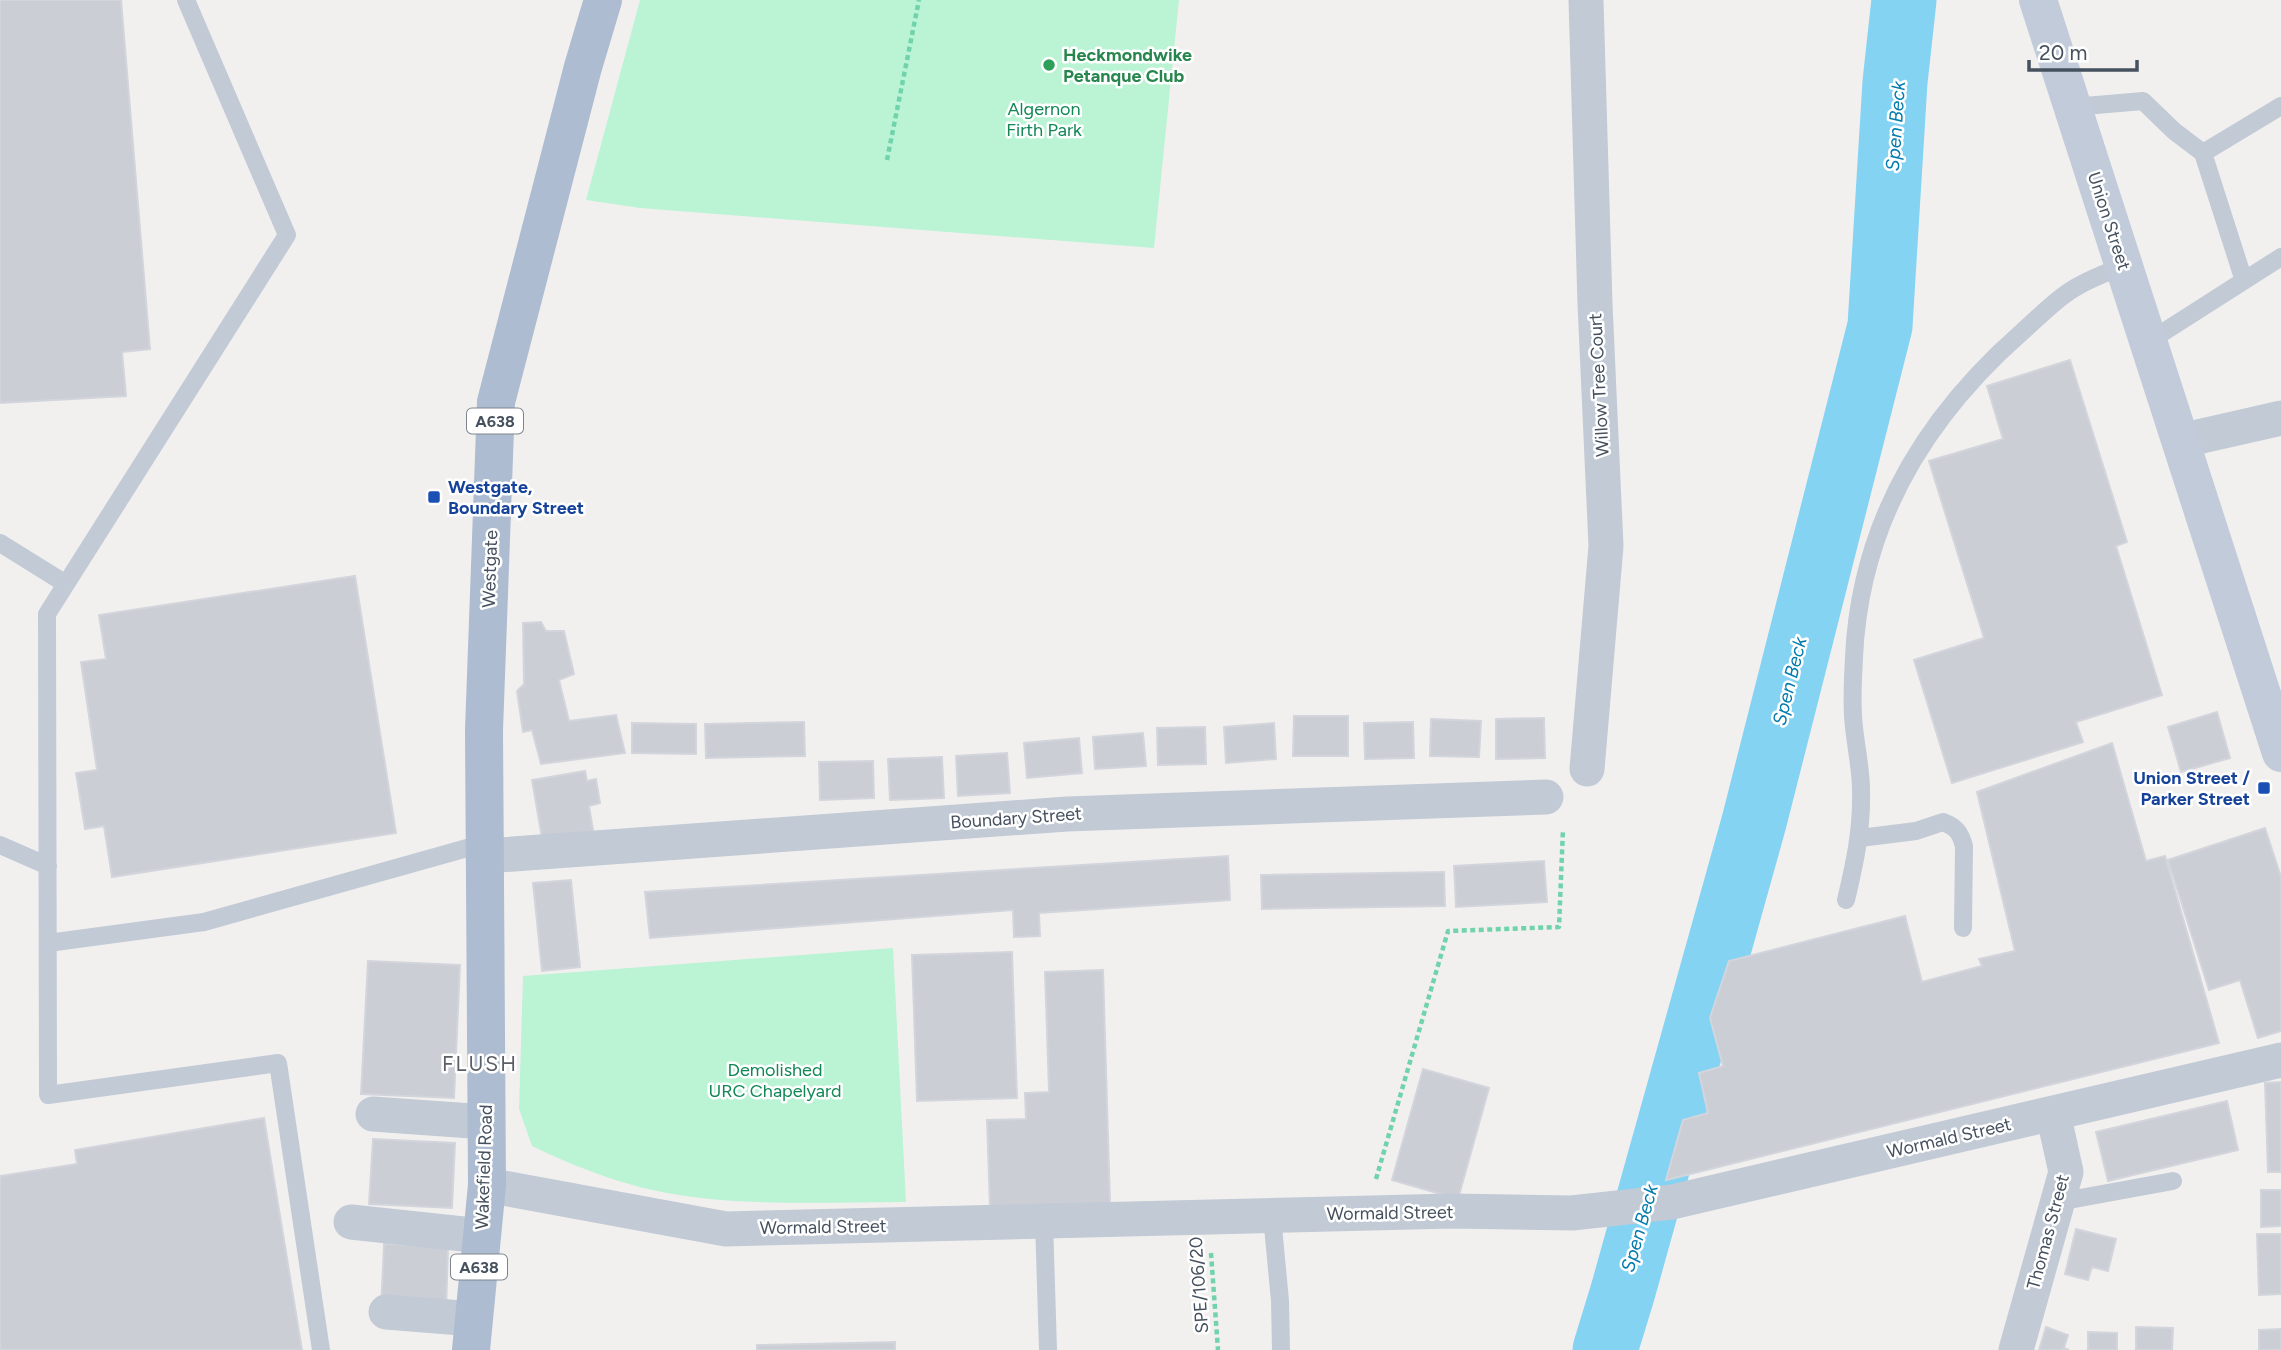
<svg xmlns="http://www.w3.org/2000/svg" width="2281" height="1350" viewBox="0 0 2281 1350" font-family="Figtree,sans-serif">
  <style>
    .green { fill: #bbf3d5 }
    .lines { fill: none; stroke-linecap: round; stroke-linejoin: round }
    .river { stroke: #85d3f3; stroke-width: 65 }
    .building { fill: #cbced5; stroke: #d3d5dc; stroke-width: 2 }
    .path { stroke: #70d3ab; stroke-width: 4.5; stroke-dasharray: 5 3.5; stroke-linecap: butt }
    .lane { stroke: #c2cad5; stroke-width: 18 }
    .street { stroke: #c2cad5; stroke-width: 35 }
    .secondary { stroke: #c1cbda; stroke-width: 38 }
    .primary { stroke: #adbcd0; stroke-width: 38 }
    .leisure-dot { fill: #2e9e5b; stroke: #fff; stroke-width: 2.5 }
    .transit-dot { fill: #1a4fb4; stroke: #fff; stroke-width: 2.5 }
    .labels { text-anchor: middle; stroke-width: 5; stroke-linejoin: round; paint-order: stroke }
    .shield { fill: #fff; stroke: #7e858f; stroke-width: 2 }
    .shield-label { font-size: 16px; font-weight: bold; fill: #46515f }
    .leisure-label { font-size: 18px; font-weight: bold; fill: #27864d; stroke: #fff; text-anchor: start }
    .park-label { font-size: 18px; fill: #108755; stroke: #fff }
    .street-label { font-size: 18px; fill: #46515f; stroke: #fff }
    .transit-label { font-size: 18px; font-weight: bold; fill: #164399; stroke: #fff; text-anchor: start }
    .water-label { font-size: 19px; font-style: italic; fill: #027bae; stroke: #fff }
    .quarter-label { font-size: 21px; letter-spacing: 2px; fill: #5b5f65; stroke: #fff }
  </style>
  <rect width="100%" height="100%" fill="#f2f0ef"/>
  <path class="green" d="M640,0H1179L1154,248L640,208L586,200Z
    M893,948L906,1202C827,1202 746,1207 667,1193C622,1185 573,1166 532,1146L519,1109L523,976Z"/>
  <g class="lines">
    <path class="river" d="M1605,1350L1623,1291L1754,822L1880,326L1895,82L1904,0"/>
  </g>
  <path class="building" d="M0,0H121L150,349L122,352L126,396L0,403Z
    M2070,360L2127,542L2116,546L2162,695L2076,722L2083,742L1952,783L1914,660L1984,638L1929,461L2003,439L1987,386Z
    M355,576L396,833L112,877L104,826L85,829L76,773L97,770L81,662L106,659L99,615Z
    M541,622L546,631H564L574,674L559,680L569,721L616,715L625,753L541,764L532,730L523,732L517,691L524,684L523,623Z
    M2217,712L2230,758L2181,772L2168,727Z
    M1294,716H1348V756H1293Z
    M1544,718L1545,758L1496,759V719Z
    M1431,719L1481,721L1479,757L1430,756Z
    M804,722L805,756L706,758L705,724Z
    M1413,722L1414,758L1365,759L1364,723Z
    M632,723L696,724V754L632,753Z
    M1274,723L1276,759L1226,763L1224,727Z
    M1205,727L1206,764L1158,765L1157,728Z
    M1143,733L1146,766L1095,769L1093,737Z
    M1079,738L1082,773L1027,778L1024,743Z
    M2112,743L2146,861L2165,856L2219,1043L1666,1180L1683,1120L1708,1113L1699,1073L1723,1066L1710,1018L1729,961L1905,916L1922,982L1982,966L1979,959L2015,951L1977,792Z
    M1007,753L1010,793L958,796L956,756Z
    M942,757L944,798L890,800L888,759Z
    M873,761L874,798L820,800L819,762Z
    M585,771L587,781L596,779L600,803L589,806L594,836L543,844L532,780Z
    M2265,828L2281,877V1031L2258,1038L2240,980L2209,990L2168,860Z
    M1228,856L1230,900L1039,913L1040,936L1014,937L1013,910L650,938L645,892Z
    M1544,861L1547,902L1456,907L1454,866Z
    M1444,872L1445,906L1262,909L1261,875Z
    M571,880L580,967L542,971L533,883Z
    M1012,952L1017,1098L917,1101L912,955Z
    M368,961L460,965L454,1098L361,1094Z
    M1103,970L1110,1203L990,1207L987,1120L1026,1119L1025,1093L1049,1092L1045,972Z
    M1423,1069L1489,1088L1458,1199L1392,1180Z
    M2281,1082V1172H2268L2265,1083Z
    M2227,1101L2238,1150L2108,1181L2096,1132Z
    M264,1118L302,1350H0V1176L77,1164L75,1150Z
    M373,1139L455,1143L452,1208L369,1204Z
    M2261,1190H2281V1226L2261,1227Z
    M2076,1229L2116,1239L2108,1271L2092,1267L2088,1280L2065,1274Z
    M2257,1234H2281V1294L2259,1295Z
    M384,1244L448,1247L446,1312L381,1309Z
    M2046,1327L2068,1335L2064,1348L2069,1350H2039Z
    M2136,1327L2173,1328L2172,1350H2136Z
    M2281,1329V1350H2259V1330Z
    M2088,1332L2117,1333V1350H2088Z
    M895,1342V1350H757V1345Z"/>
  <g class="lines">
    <path class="path" d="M887,160L919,0
      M1376,1179L1448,931L1559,927L1563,829
      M1211,1253L1218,1350"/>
    <path class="lane" d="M186,0L287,235L47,614L48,1095L278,1063L321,1350
      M2073,107L2143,101L2174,131L2203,153L2281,106
      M2203,153L2244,281
      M2148,342L2281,257
      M0,543L66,584
      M1860,838L1916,831L1943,822C1956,827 1960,832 1964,846L1963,928
      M0,845L48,866
      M1846,900C1855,862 1862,830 1861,790C1861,769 1856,748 1854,727C1851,704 1853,680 1854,657C1860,525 1924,418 2022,332C2040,316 2059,296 2080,285C2094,277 2109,272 2124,265
      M48,943L204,922L485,843
      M2058,1202L2173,1181
      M1272,1216L1280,1301L1281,1350
      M1044,1221L1048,1350"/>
    <path class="street" d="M1586,0L1595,304L1606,546L1587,769
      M2180,441L2281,418
      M486,856L1067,814L1546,797
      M373,1114L486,1122
      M487,1185L726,1229L1452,1211L1572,1213L1672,1202L2281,1060
      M351,1222L482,1236
      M386,1312L474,1319
      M2016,1350L2066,1172L2053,1113"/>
    <path class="secondary" d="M2038,0L2281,753"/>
    <path class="primary" d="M471,1350L487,1185L484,730L496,402L583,67L603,0"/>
  </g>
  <circle class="leisure-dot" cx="1049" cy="65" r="7"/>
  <g class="transit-dot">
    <rect x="427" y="490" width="14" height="14" rx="3.5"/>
    <rect x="2257" y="781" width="14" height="14" rx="3.5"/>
  </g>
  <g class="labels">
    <g class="shield">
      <rect x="467" y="408.5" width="56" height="25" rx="5"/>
      <rect x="451" y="1254.5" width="56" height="25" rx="5"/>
    </g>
    <g class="shield-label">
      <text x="495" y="427">A638</text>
      <text x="479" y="1273">A638</text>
    </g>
    <g class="leisure-label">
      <text x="1063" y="61">Heckmondwike<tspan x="1063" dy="21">Petanque Club</tspan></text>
    </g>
    <g class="park-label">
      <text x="1044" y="115">Algernon<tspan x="1044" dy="21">Firth Park</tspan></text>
      <text x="775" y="1076">Demolished<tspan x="775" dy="21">URC Chapelyard</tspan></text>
    </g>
    <g class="street-label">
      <text transform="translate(2109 221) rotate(72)" y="6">Union Street</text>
      <text transform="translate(1599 385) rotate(-93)" y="6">Willow Tree Court</text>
      <text transform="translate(490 569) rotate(-88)" y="6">Westgate</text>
      <text transform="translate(1016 818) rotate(-4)" y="6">Boundary Street</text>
      <text transform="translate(1949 1138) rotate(-13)" y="6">Wormald Street</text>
      <text transform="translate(484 1167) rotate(-88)" y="6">Wakefield Road</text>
      <text transform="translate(1390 1213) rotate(-1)" y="6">Wormald Street</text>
      <text transform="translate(823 1227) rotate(-1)" y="6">Wormald Street</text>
      <text transform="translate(2048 1232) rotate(-75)" y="6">Thomas Street</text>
      <text transform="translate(1199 1285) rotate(-94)" y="6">SPE/106/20</text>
    </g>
    <g class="transit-label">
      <text x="448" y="493">Westgate,<tspan x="448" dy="21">Boundary Street</tspan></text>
      <text x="2250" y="784" text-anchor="end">Union Street /<tspan x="2250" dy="21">Parker Street</tspan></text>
    </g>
    <g class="water-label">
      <text transform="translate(1895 126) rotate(-86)" y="7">Spen Beck</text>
      <text transform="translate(1789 681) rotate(-76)" y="7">Spen Beck</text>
      <text transform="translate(1639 1228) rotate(-74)" y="7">Spen Beck</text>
    </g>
    <g class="quarter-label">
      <text x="480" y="1071">FLUSH</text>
    </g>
  </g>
  <path d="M2029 60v10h108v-10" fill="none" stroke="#46515f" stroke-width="3.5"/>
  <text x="2039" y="60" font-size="21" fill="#46515f" stroke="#ffffff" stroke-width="5" paint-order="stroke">20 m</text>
</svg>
